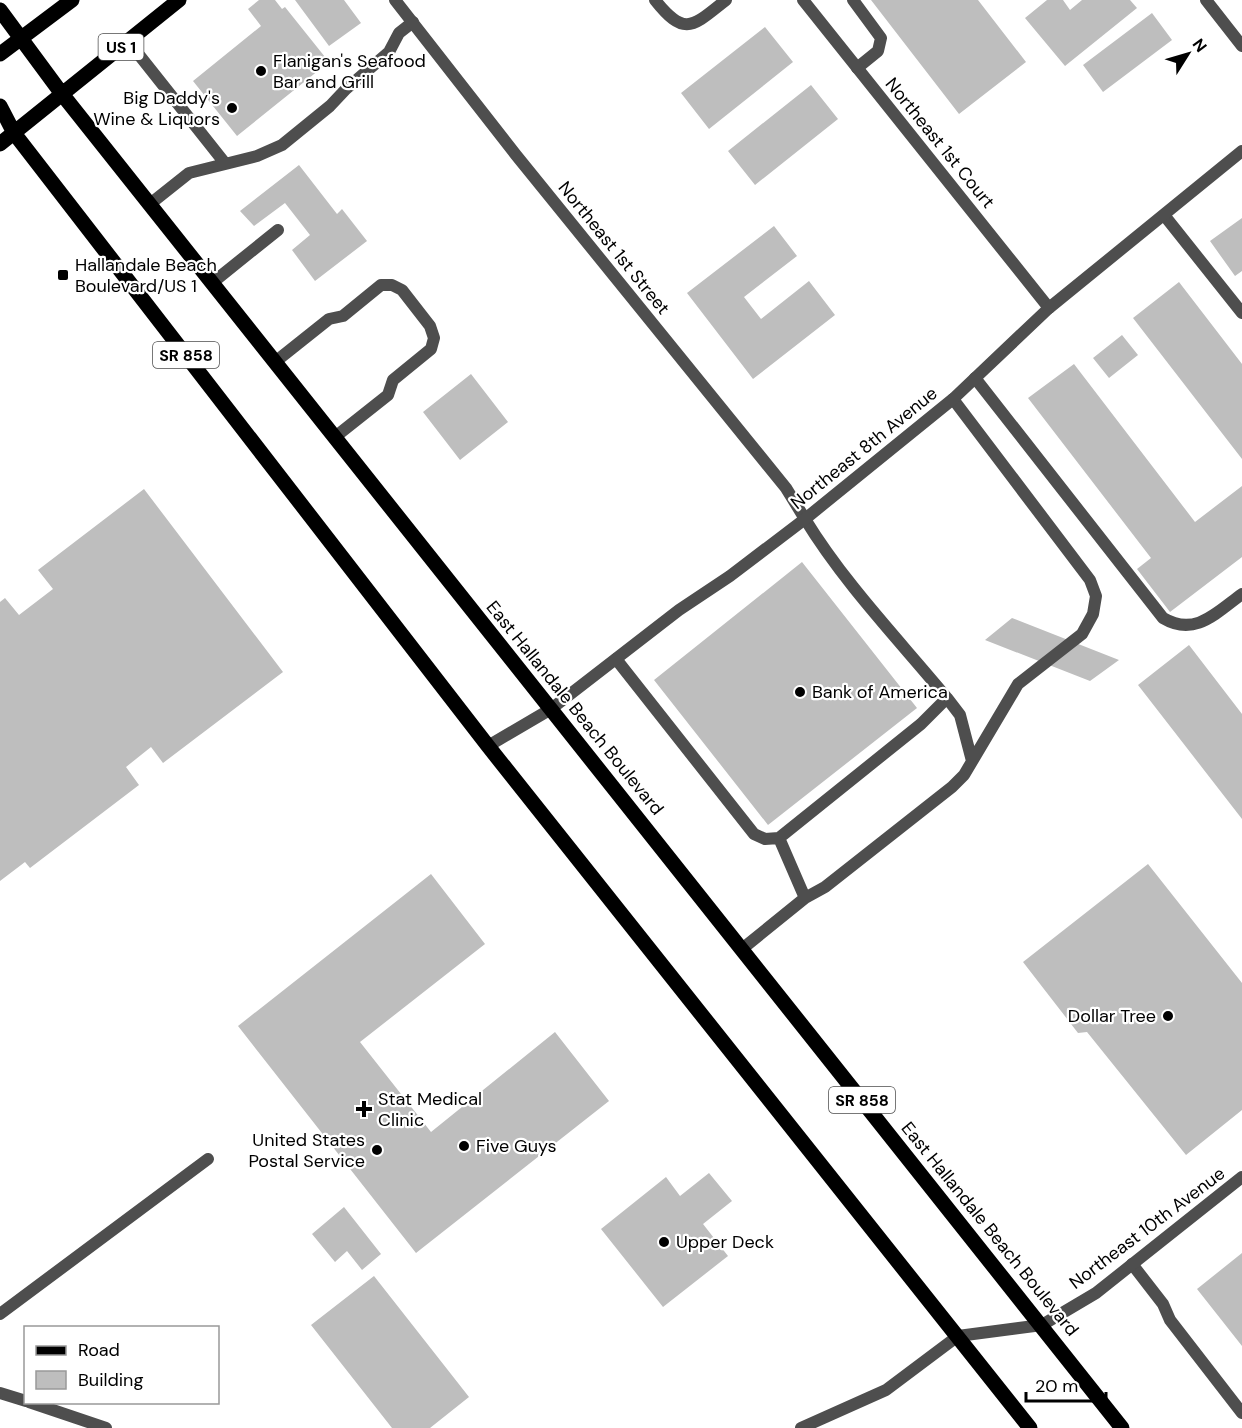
<svg xmlns="http://www.w3.org/2000/svg" width="1242" height="1428" viewBox="0 0 1242 1428" font-family="'DM Sans',sans-serif">
  <style>
    .building { fill: #bebebe }
    .lines { fill: none; stroke-linecap: round; stroke-linejoin: round }
    .service { stroke: #4e4e4e; stroke-width: 12 }
    .minor { stroke: #4e4e4e; stroke-width: 12 }
    .tertiary { stroke: #4e4e4e; stroke-width: 12 }
    .primary { stroke: #000; stroke-width: 15 }
    .poi-dot { fill: #000; stroke: #fff; stroke-width: 2 }
    .labels { text-anchor: middle; stroke-width: 4.5; stroke-linejoin: round; paint-order: stroke }
    .shield { fill: #fff; stroke: #4c4c4c; stroke-width: 1.5 }
    .shield-label { font-size: 16px; font-weight: bold; fill: #000 }
    .poi-label { font-size: 18px; fill: #000; stroke: #fff; text-anchor: start }
    .street-label { font-size: 18px; fill: #000; stroke: #fff }
  </style>
  <rect width="100%" height="100%" fill="#fff"/>
  <path class="building" d="M259,0H275L282,9L285,7L329,62L237,136L193,81L261,26L248,9Z
    M295,0H344L361,23L329,46Z
    M871,0H978L1026,62L959,114Z
    M1047,0H1063L1070,10L1082,0H1130L1137,8L1065,66L1025,18Z
    M1152,13L1172,40L1103,92L1083,65Z
    M765,27L793,62L709,129L681,93Z
    M811,85L838,119L755,185L728,151Z
    M299,165L337,214L342,209L367,241L315,281L292,250L310,235L285,203L254,226L240,211Z
    M1242,218V271L1235,276L1210,241Z
    M774,226L797,256L744,297L761,319L809,281L835,315L753,379L687,293Z
    M1179,282L1242,364V459L1133,318Z
    M1122,335L1138,355L1109,378L1093,358Z
    M1074,364L1195,522L1242,486V557L1170,612L1137,569L1151,558L1028,398Z
    M471,374L508,422L460,460L423,412Z
    M144,489L283,672L163,763L151,747L126,767L139,785L30,868L25,862L0,881V602L5,598L19,615L53,589L38,570Z
    M802,562L917,708L768,825L654,680Z
    M1012,618L1119,660L1090,681L985,640Z
    M1189,645L1242,714V819L1138,685Z
    M1148,864L1242,983V1110L1186,1155L1087,1032L1078,1033L1023,962Z
    M431,874L485,944L360,1042L431,1132L555,1032L609,1101L416,1253L238,1026Z
    M709,1173L732,1201L703,1224L728,1256L663,1307L601,1229L666,1177L680,1196Z
    M344,1207L381,1254L362,1270L347,1251L335,1262L312,1234Z
    M1242,1253V1346L1197,1289Z
    M374,1276L469,1397L430,1428H392L311,1325Z"/>
  <g class="lines">
    <path class="service" d="M655,0C685,38 693,26 726,0
      M853,0L881,38L878,51L857,68
      M128,41L224,162
      M150,204L189,173L257,156L282,145L330,106L346,89L389,52L399,33L413,22
      M1164,215L1242,313
      M212,283L278,230
      M275,362L329,319L343,316L381,285H392L402,290L430,326L434,338L431,349L393,380L388,395L335,437
      M975,378L1163,618C1195,637 1216,613 1242,594
      M616,659L754,834L765,839L779,838L921,724L947,698C899,640 844,583 805,519
      M947,698L960,715L972,761
      M779,838L805,898
      M742,949L805,898L825,887L952,787L964,775L1018,684L1082,634L1093,614L1096,596L1090,580L953,399
      M1132,1264L1163,1304L1170,1320L1242,1413
      M0,1314L208,1159"/>
    <path class="minor" d="M395,0L516,155L786,488L805,519
      M803,0L1049,308
      M1206,0L1242,46
      M0,1393L26,1401
      M29,1402L106,1428
      M801,1428L886,1390L958,1336L1042,1325"/>
    <path class="tertiary" d="M488,746L551,709L679,610L730,576L805,519L953,399L1049,308L1242,151
      M1042,1325L1096,1293L1242,1177"/>
    <path class="primary" d="M0,10L62,94L1122,1428
      M0,54L72,0
      M0,106L14,133L488,746L1030,1428
      M0,144L179,0"/>
  </g>
  <g class="poi-dot">
    <circle cx="261" cy="71" r="6"/>
    <circle cx="232" cy="108" r="6"/>
    <rect x="57" y="269" width="12" height="12" rx="3"/>
    <circle cx="800" cy="692" r="6"/>
    <circle cx="1168" cy="1016" r="6"/>
    <path d="M361 1100h6v6h6v6h-6v6h-6v-6h-6v-6h6z"/>
    <circle cx="464" cy="1146" r="6"/>
    <circle cx="377" cy="1150" r="6"/>
    <circle cx="664" cy="1242" r="6"/>
  </g>
  <g class="labels">
    <g class="shield">
      <rect x="98.5" y="34" width="45" height="26" rx="4.5"/>
      <rect x="153" y="342" width="66" height="26" rx="4.5"/>
      <rect x="829" y="1087" width="66" height="26" rx="4.5"/>
    </g>
    <g class="shield-label">
      <text x="121" y="53">US 1</text>
      <text x="186" y="361">SR 858</text>
      <text x="862" y="1106">SR 858</text>
    </g>
    <g class="poi-label">
      <text x="273" y="67">Flanigan's Seafood<tspan x="273" dy="21">Bar and Grill</tspan></text>
      <text x="220" y="104" text-anchor="end">Big Daddy's<tspan x="220" dy="21">Wine &amp; Liquors</tspan></text>
      <text x="75" y="271">Hallandale Beach<tspan x="75" dy="21">Boulevard/US 1</tspan></text>
      <text x="812" y="698">Bank of America</text>
      <text x="1156" y="1022" text-anchor="end">Dollar Tree</text>
      <text x="378" y="1105">Stat Medical<tspan x="378" dy="21">Clinic</tspan></text>
      <text x="365" y="1146" text-anchor="end">United States<tspan x="365" dy="21">Postal Service</tspan></text>
      <text x="476" y="1152">Five Guys</text>
      <text x="676" y="1248">Upper Deck</text>
    </g>
    <g class="street-label">
      <text transform="translate(940 143) rotate(51)" y="6">Northeast 1st Court</text>
      <text transform="translate(614 248) rotate(51)" y="6">Northeast 1st Street</text>
      <text transform="translate(864 448) rotate(-39)" y="6">Northeast 8th Avenue</text>
      <text transform="translate(575 708) rotate(51)" y="6">East Hallandale Beach Boulevard</text>
      <text transform="translate(1147 1228) rotate(-37)" y="6">Northeast 10th Avenue</text>
      <text transform="translate(990 1229) rotate(51)" y="6">East Hallandale Beach Boulevard</text>
    </g>
  </g>
  <rect x="24" y="1326" width="195" height="78" fill="#ffffff" stroke="#999999" stroke-width="1.5"/>
  <rect x="36" y="1346" width="30" height="9" fill="#000000" stroke="#999999" stroke-width="1.5"/>
  <text x="78" y="1356" font-size="18" fill="#000000">Road</text>
  <rect x="36" y="1371" width="30" height="18" fill="#bebebe" stroke="#999999" stroke-width="1.5"/>
  <text x="78" y="1386" font-size="18" fill="#000000">Building</text>
  <g transform="translate(1188 54) rotate(53)" stroke="#ffffff" stroke-width="4.5" paint-order="stroke">
  <path d="M0-4.5L10 22L0 15L-10 22Z" fill="#000000"/>
  <text y="-9" font-size="16" font-weight="bold" text-anchor="middle" fill="#000000">N</text>
  </g>
  <path d="M1026 1392v9h80v-9" fill="none" stroke="#000000" stroke-width="3"/>
  <text x="1035" y="1392" font-size="18" fill="#000000" stroke="#ffffff" stroke-width="4.5" paint-order="stroke">20 m</text>
</svg>
